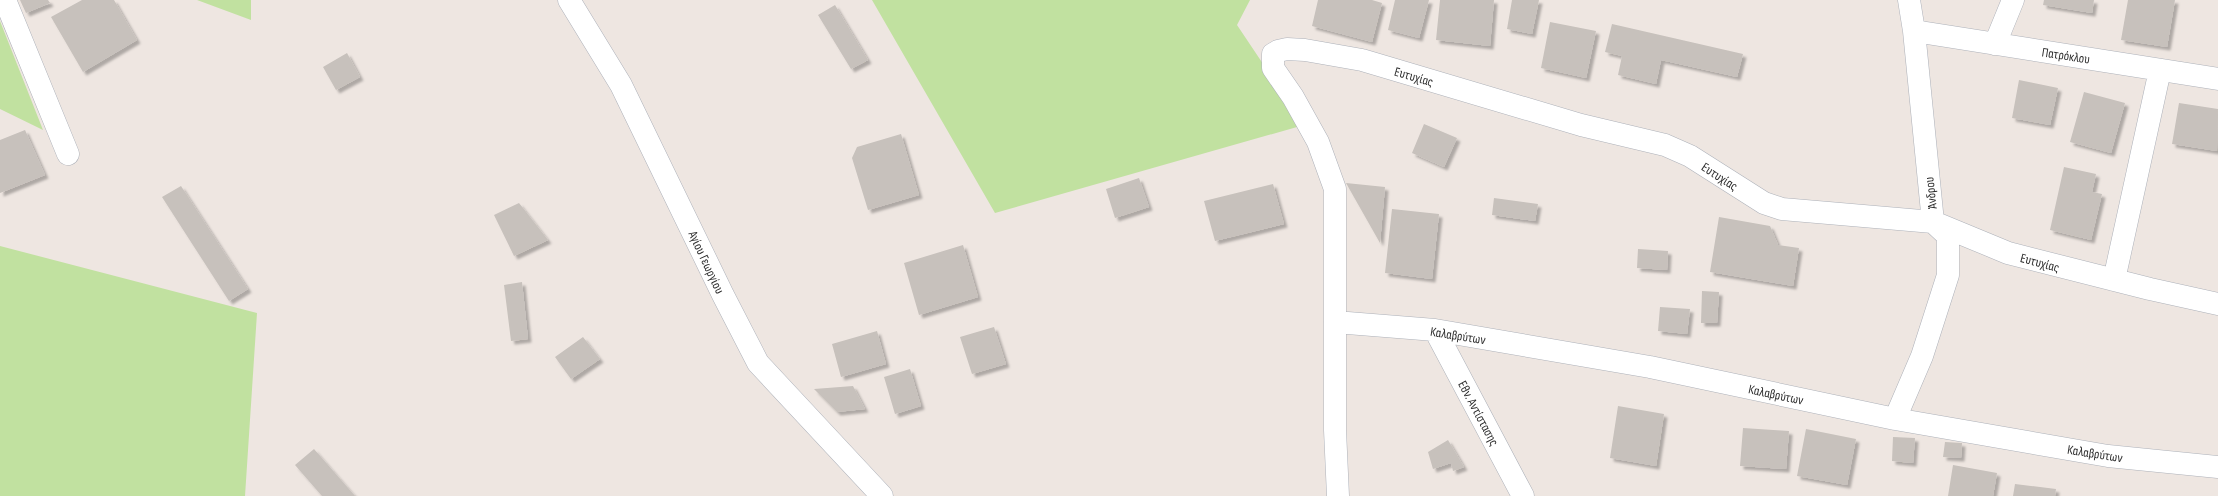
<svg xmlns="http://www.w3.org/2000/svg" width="2218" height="496" viewBox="0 0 2218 496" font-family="'Sofia Sans Condensed',sans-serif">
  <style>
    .green { fill: #c1e1a0 }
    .building { fill: #c7c1bc; filter: url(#shadow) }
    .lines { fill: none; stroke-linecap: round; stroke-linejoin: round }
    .street-casing { stroke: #adb1b9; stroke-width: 23 }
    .street { stroke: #fff; stroke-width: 22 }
    .labels { text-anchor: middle; stroke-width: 3; stroke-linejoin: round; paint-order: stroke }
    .street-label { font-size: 13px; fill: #2d2d2d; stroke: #fff }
  </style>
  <defs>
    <filter id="shadow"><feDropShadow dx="3.5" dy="3.5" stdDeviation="1" flood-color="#0004"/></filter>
  </defs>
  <rect width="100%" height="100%" fill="#eee6e1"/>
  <path class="green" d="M197,0H251V20Z
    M872,0H1250L1237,25L1304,125L995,213Z
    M0,21L43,130L0,109Z
    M0,246L257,313L245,496H0Z"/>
  <path class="building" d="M20,0H48L50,3L26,13Z
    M82,0H114L137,40L83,72L51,17Z
    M1318,0H1372L1382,3L1372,42L1312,26Z
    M1395,0H1429L1419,38L1388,30Z
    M1440,0H1494L1490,46L1436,40Z
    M1512,0H1539L1532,34L1507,29Z
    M2044,0H2094L2092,13L2043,5Z
    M2128,0H2175L2167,47L2121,40Z
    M835,5L868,60L851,69L818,15Z
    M1550,22L1596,31L1586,78L1541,68Z
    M1612,24L1743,54L1737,77L1661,60L1656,84L1618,75L1622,56L1605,52Z
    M347,53L360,77L336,90L323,67Z
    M2019,80L2058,88L2050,125L2012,118Z
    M2084,92L2125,103L2111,153L2070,142Z
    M2179,103L2218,109L2217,151L2172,144Z
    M1424,124L1457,138L1444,167L1412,153Z
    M25,130L45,175L0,193V140Z
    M901,134L919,195L868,210L852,158L857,147Z
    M2064,167L2096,174L2092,192L2102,194L2091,240L2050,230Z
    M1139,178L1149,207L1115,218L1106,189Z
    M1346,183L1385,187L1380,243Z
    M1273,184L1284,224L1215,241L1204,201Z
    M181,186L248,289L229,301L162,197Z
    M1494,198L1538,204L1535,221L1492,215Z
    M519,203L548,240L514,256L494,215Z
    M1392,209L1439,214L1432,279L1385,273Z
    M1719,217L1770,226L1778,245L1799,248L1793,286L1710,272Z
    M963,245L978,297L919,315L904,263Z
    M1638,249L1668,251L1667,270L1637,268Z
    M522,282L528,339L511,341L504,285Z
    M1702,291L1719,292L1717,323H1701Z
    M1660,307L1690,309L1687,334L1658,331Z
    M994,327L1006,364L972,374L960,337Z
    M877,331L886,364L841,377L832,344Z
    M583,337L600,359L571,379L555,357Z
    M910,369L921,406L895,414L884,377Z
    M853,386L865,409L837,412L814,389Z
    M1618,406L1664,414L1656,466L1610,458Z
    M1743,428L1789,431L1786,469L1740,466Z
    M1806,429L1856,439L1847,485L1797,476Z
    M1893,437L1915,438L1913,463L1892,461Z
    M1448,440L1464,467L1453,471L1451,463L1433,469L1428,452Z
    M1945,442L1962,443L1961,458L1943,457Z
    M314,449L355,496H322L295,465Z
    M1953,465L1997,473L1993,496H1948Z
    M2015,484L2056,489L2055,496H2013Z"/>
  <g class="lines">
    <defs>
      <path id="street" d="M5,0L68,154
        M569,0L621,85L723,295L758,363L882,496
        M1914,31L2218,79
        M1995,44L2013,0
        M2114,280L2160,70
        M1335,322L1435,330L1650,367L1895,419L2108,456L2218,467
        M1435,330L1523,496
        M1895,419L1922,356L1948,275V236L1933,222L1914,31L1909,0
        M1338,496L1335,430V189L1318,142L1293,97L1273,68V54L1278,51L1287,49L1305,50L1362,60L1581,125L1665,145L1690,156L1764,203L1782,209L1933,222L2008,253L2150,289L2218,304"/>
    </defs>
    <use href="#street" class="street-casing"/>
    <use href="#street" class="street"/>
  </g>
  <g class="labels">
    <g class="street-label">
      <text transform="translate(2066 55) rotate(9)" y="5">Πατρόκλου</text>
      <text transform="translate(1414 76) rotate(16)" y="5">Ευτυχίας</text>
      <text transform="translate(1720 176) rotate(33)" y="5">Ευτυχίας</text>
      <text transform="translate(1930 193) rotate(-96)" y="5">Άνδρου</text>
      <text transform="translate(707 262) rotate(65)" y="5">Αγίου Γεωργίου</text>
      <text transform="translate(2040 262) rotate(15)" y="5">Ευτυχίας</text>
      <text transform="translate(1458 335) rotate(9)" y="5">Καλαβρύτων</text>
      <text transform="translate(1776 394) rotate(12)" y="5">Καλαβρύτων</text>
      <text transform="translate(1479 413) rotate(62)" y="5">Εθν. Αντίστασης</text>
      <text transform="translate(2095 453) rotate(9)" y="5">Καλαβρύτων</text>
    </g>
  </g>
</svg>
